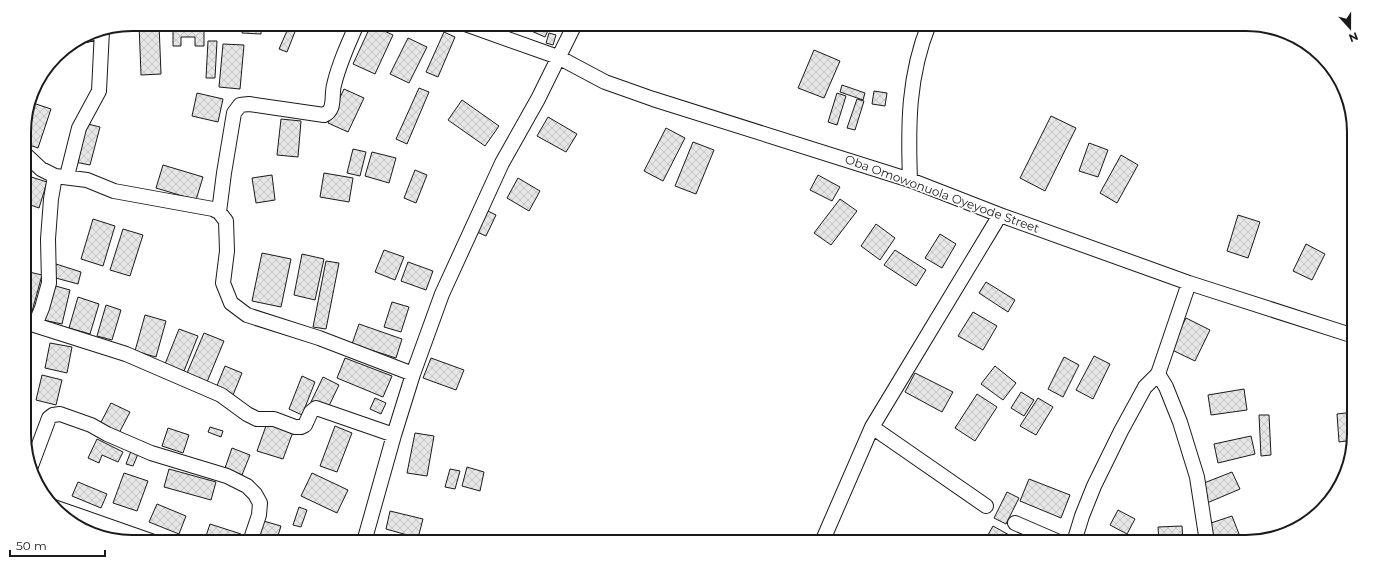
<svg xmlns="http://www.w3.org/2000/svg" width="1378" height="566" viewBox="0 0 1378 566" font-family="Montserrat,sans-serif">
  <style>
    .building { fill: url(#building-cross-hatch); stroke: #1a1a1a }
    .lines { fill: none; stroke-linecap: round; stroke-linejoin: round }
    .minor-casing { stroke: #1a1a1a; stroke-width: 16 }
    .minor { stroke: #fff; stroke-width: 14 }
    .labels { text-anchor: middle; stroke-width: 3; stroke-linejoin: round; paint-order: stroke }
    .street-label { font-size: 12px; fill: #1a1a1a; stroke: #fff }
    .rim { fill: none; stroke: #1a1a1a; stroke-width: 2 }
  </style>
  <defs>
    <pattern id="building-cross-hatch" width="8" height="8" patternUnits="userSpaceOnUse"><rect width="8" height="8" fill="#e6e6e6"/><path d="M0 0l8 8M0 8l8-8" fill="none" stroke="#c5c5c5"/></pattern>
  </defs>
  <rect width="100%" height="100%" fill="#fff"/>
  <path class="building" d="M139,24H159L161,74L141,75Z
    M173,24H204V46H195V37H181V46H173Z
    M213,24H237L236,31L213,29Z
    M243,24H261V34L242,33Z
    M290,24H298L287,52L279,49Z
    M532,24H551L545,37L529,30Z
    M371,25L393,35L375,74L353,64Z
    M444,32L455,37L438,77L426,72Z
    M549,33L556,35L553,45L546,43Z
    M408,38L427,47L409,83L390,74Z
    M208,41H217L215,78H206Z
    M223,44L244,45L240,89L219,87Z
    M814,50L840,61L824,98L798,88Z
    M842,85L865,93L863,100L840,92Z
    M419,88L429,92L407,144L396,139Z
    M344,89L364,98L348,132L328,123Z
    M874,91L887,93L885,106L872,104Z
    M197,93L223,99L218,122L192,116Z
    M837,93L846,96L837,125L828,122Z
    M857,99L864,101L855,130L847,128Z
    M462,100L499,126L485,146L448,120Z
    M33,103L51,109L38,148L24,143V127Z
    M1051,116L1076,128L1045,191L1020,178Z
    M548,117L577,134L566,152L537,136Z
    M281,119L301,121L298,157L277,155Z
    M84,123L100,127L90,165L75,162Z
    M666,128L685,138L663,181L644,171Z
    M693,142L714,150L696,194L675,186Z
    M1089,143L1108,150L1098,177L1079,171Z
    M353,149L366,152L360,176L347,173Z
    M372,152L396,158L389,183L365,176Z
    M1121,155L1138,165L1117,203L1100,193Z
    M163,165L203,177L196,200L156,188Z
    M415,170L427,175L416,203L404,198Z
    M324,173L353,178L349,202L320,197Z
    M25,175L47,182L39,208L25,203Z
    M272,175L275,200L256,203L252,178Z
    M818,175L840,187L832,201L810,190Z
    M518,178L540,191L529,211L507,198Z
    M840,199L857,211L831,245L814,233Z
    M488,211L496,215L486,236L477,232Z
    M1238,215L1260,222L1248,258L1227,251Z
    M93,219L115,226L103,266L81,259Z
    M876,224L895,238L880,260L861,246Z
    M123,229L143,235L130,276L110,270Z
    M940,234L956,244L942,268L925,258Z
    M1306,244L1325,254L1312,280L1293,271Z
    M384,250L404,257L395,280L375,272Z
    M895,250L926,270L916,286L884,265Z
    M262,253L291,259L281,307L252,301Z
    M302,254L324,259L315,300L294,295Z
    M326,261L339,263L326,329L313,327Z
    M408,262L433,271L426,290L401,281Z
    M56,264L81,272L78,284L52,277Z
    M25,271L42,275L31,315L25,314Z
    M986,282L1015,300L1008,312L979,293Z
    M52,285L70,290L62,324L43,320Z
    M78,297L99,304L90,334L69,328Z
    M392,302L409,307L401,332L384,327Z
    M106,305L121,310L112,340L97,336Z
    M973,312L997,326L983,350L958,336Z
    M145,315L166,321L156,357L135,351Z
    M1186,318L1210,330L1195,361L1170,349Z
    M359,324L402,339L396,358L352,344Z
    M179,329L198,336L184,371L165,364Z
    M204,333L224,341L207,382L187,373Z
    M50,343L72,347L67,373L45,368Z
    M1094,356L1110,364L1093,399L1076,390Z
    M1064,357L1079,365L1063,397L1048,389Z
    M345,358L392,376L383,397L337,378Z
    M431,358L464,370L456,390L423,378Z
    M225,366L242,373L233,395L216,388Z
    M995,366L1016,383L1003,400L981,384Z
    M915,373L953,392L942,412L905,392Z
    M42,375L62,380L56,405L36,400Z
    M302,376L315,382L302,415L289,409Z
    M323,377L339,385L327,410L311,402Z
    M1244,389L1247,410L1211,415L1208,395Z
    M1021,392L1034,400L1024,416L1011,408Z
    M977,394L997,407L975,441L955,428Z
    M375,398L386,403L381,414L370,409Z
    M1038,398L1053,407L1036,435L1020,426Z
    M111,403L130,412L118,435L99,426Z
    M1354,412L1353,440L1339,442L1337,414Z
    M1259,415H1269L1271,455L1261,456Z
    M267,423L293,432L283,459L257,451Z
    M335,426L352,433L337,472L320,466Z
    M210,427L223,431L221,437L208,432Z
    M168,428L189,435L183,453L162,446Z
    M415,433L434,436L427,476L407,473Z
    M1251,436L1255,454L1218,463L1214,444Z
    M97,439L123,452L118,462L102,455L99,463L88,458Z
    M232,448L250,455L242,475L225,468Z
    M131,451L138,454L133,466L126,464Z
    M467,467L484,472L480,491L462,486Z
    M169,469L216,482L211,500L164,487Z
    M450,469L460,471L455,489L445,487Z
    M1232,472L1240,489L1207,503L1199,485Z
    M124,473L148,481L137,511L113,503Z
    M312,473L348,490L337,513L301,496Z
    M1029,479L1070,495L1061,518L1020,501Z
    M78,482L107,494L101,508L72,496Z
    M1007,492L1019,498L1006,524L994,518Z
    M157,504L186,516L179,534L149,522Z
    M299,507L307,510L301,527L293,525Z
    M1118,510L1135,519L1127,534L1110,525Z
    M390,511L423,519L418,538L386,529Z
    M1232,516L1239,534L1214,542L1208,524Z
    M260,520L281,526L276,542H254Z
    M210,524L241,534L238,542H204Z
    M993,526L1011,536L1007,542H984Z
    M1182,526L1183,542H1159L1158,527Z
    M291,535L311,541V542H289Z
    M378,538L396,542H377Z"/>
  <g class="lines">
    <defs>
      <path id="minor" d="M465,24L558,57L605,82L653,99L910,180L1000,215L1189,283L1354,336
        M24,153L41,169L55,176L87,180L114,191L213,209L219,212L226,221L227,251L223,283L231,303L247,315L319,338L413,374
        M67,176L79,128L99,91L102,30L86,35
        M910,180C908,125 908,76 929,24
        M219,212L224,173L234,113L240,105L249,104L324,115C336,110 331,96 334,85C339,64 348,44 357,24
        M25,322L126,354L221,395L247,414L257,419H274L295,427H301L305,425L311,412L316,408L394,435
        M35,325L42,308L49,283L48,239L51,199L55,176
        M1158,374L1166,387L1180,422L1197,477L1207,542
        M872,427L986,506
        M31,466L49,418L53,415L60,414L91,425L107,434L151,453L227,476L247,486L255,494L260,503L259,515L250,542
        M54,507L154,542
        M1015,523L1059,542
        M364,542L394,435L413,374L442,294L502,163L538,99L575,24
        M822,542L872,427L1000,215
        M1074,542L1082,516L1094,486L1121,431L1145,387L1158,374L1189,283"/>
    </defs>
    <use href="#minor" class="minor-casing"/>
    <use href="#minor" class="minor"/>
  </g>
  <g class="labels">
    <g class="street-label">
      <text transform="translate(942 194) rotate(20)" y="4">Oba Omowonuola Oyeyode Street</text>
    </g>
  </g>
  <path d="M0 0H1378V566H0ZM132 31H1246A101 101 0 0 1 1347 132V434A101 101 0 0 1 1246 535H132A101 101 0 0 1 31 434V132A101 101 0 0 1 132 31Z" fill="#fff" fill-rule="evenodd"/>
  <path class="rim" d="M132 31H1246A101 101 0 0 1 1347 132V434A101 101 0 0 1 1246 535H132A101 101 0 0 1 31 434V132A101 101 0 0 1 132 31Z"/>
  <g transform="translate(1350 28) rotate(159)" stroke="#ffffff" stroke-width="3" paint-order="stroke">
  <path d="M0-3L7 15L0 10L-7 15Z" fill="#1a1a1a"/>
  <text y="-6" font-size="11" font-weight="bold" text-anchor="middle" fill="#1a1a1a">N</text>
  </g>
  <path d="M10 550v6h95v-6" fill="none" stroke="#1a1a1a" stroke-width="2"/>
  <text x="16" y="550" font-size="12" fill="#1a1a1a" stroke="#ffffff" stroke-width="3" paint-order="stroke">50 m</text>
</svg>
